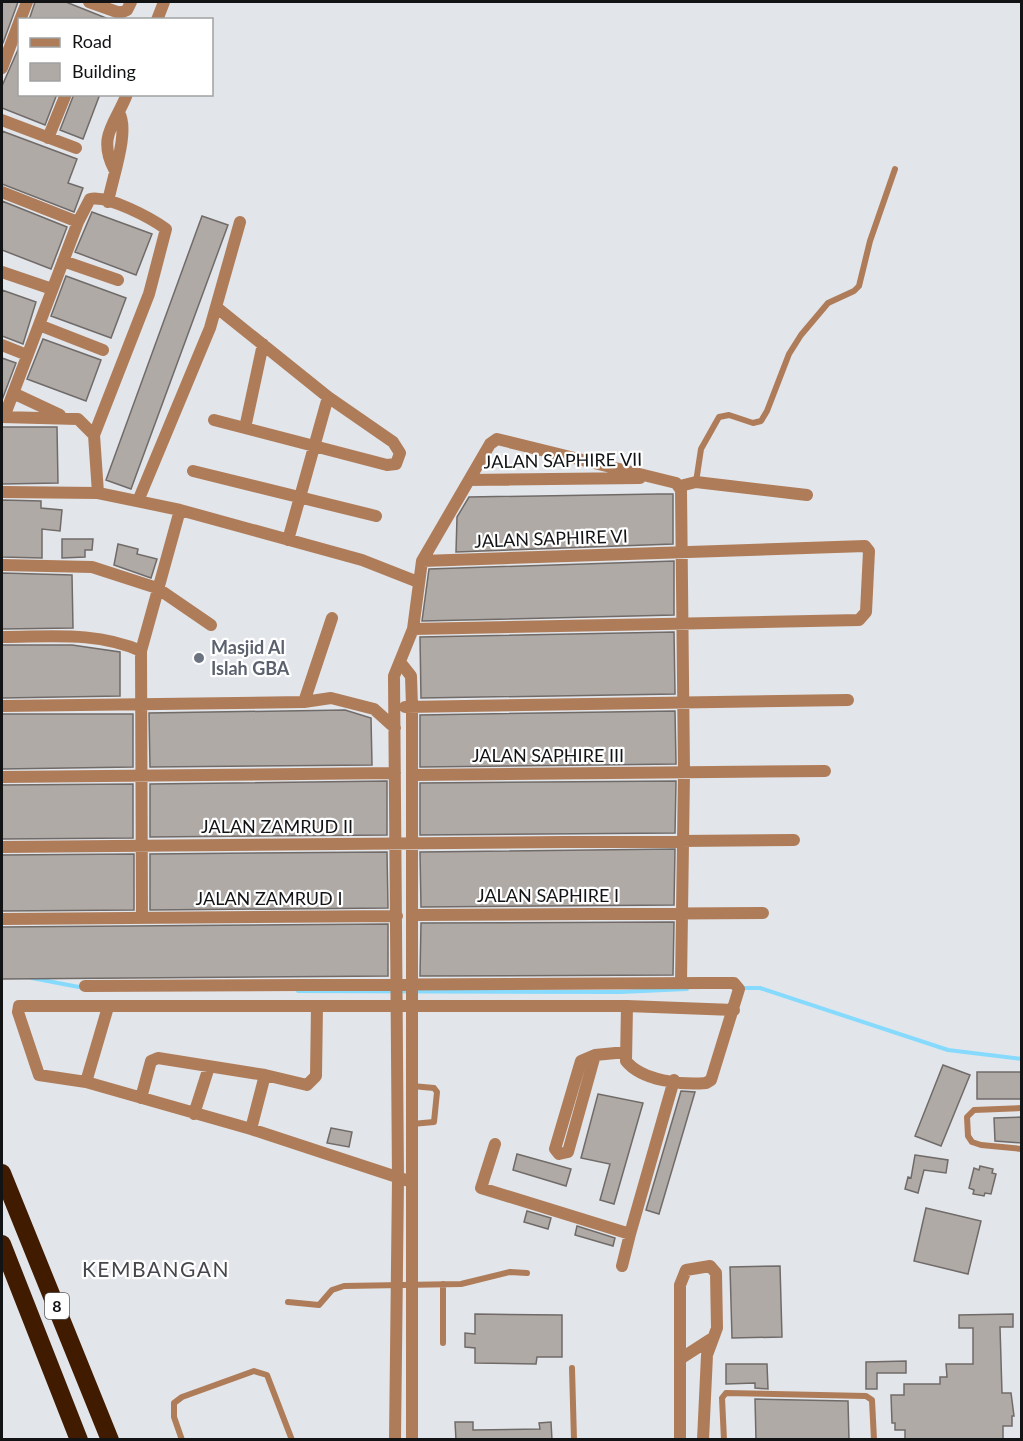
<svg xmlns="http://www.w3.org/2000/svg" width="1023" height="1441" viewBox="0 0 1023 1441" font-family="Lato,sans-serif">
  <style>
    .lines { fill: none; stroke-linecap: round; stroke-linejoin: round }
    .stream { stroke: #86dafd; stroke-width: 4 }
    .building { fill: #afaaa6; stroke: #706b68; stroke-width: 1.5 }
    .lane { stroke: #af7c59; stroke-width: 6 }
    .street { stroke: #af7c59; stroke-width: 12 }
    .highway { stroke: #401b00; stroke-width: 18 }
    .worship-dot { fill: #6b7280; stroke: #fff; stroke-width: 2 }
    .labels { text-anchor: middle; stroke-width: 4.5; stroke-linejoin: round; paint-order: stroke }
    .shield { fill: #fff; stroke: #595a5b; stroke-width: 1.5 }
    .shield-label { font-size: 16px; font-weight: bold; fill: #121315 }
    .street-label { font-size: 18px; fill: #121315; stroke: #fff }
    .worship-label { font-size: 18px; font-weight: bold; fill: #5b616d; stroke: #fff; text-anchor: start }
    .quarter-label { font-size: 21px; letter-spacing: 1.5px; fill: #45474c; stroke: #fff }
  </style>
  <rect width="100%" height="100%" fill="#e2e5ea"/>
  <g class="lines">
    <path class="stream" d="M32,978L84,988
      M742,988H760L948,1050L1022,1059
      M298,991L620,992L687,989"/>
  </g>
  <path class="building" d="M2,2H18L3,43H2Z
    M35,2H66L111,20H29Z
    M20,45V94H57L45,125L2,108V86Z
    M74,94H100L83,139L60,130Z
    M2,131L77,159L68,183L83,188L74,212L2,184Z
    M2,201L67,227L51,269L2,250Z
    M92,212L152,234L136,275L75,252Z
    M202,216L228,225L131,489L106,480Z
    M66,276L126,298L111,338L51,316Z
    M2,290L36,302L23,344L2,336Z
    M43,339L101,360L86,401L27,379Z
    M2,358L16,363L2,400Z
    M2,427H57L58,483L2,484Z
    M659,494H673V544L456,552L457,517L469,497Z
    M2,500L41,501V508L62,510L60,531L42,529V558L2,557Z
    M62,539H93L92,550H85V557L62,558Z
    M118,544L138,549L137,554L157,559L151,578L114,565Z
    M674,561V615L422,621L429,569Z
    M2,573L72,575L73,628L2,629Z
    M674,632L675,694L421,698L420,637Z
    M2,645H72L120,652V696L2,698Z
    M345,710L371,718L372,765L150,767L149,713Z
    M675,711L676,764L420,767V715Z
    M133,714V767L2,769V714Z
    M387,781V835L150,837V784Z
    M676,781L675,833L420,835V783Z
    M133,784V838L2,839V785Z
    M675,849L674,905L421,907L420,852Z
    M387,852L388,908L150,910V854Z
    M134,854V910L2,911V855Z
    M674,922L673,975L420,976L421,923Z
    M388,924V976L2,979V927Z
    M943,1065L970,1075L941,1146L915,1136Z
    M977,1072H1022V1099H977Z
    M681,1091L695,1092L659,1214L646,1210Z
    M598,1094L643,1103L614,1204L600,1200L610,1164L581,1158Z
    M1022,1117V1143L995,1141L994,1118Z
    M331,1128L352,1132L349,1147L327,1143Z
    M517,1154L571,1169L566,1186L513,1170Z
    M915,1155L948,1160L946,1173L924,1170L918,1193L905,1189L908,1177L911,1178Z
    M980,1166L993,1169L992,1173L996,1174L991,1194L985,1193L984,1196L973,1194L974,1190L969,1188L974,1168L979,1170Z
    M926,1208L981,1221L968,1274L914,1261Z
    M527,1211L551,1218L548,1229L524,1222Z
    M577,1226L615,1238L613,1246L575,1235Z
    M780,1266L782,1337L732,1338L730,1267Z
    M475,1314L562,1315V1357H537L536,1364L475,1363V1348L465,1347V1333L475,1334Z
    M1013,1314V1327H1000L1002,1393H1011L1014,1416H1012V1426H1003V1439L905,1440V1430H895V1423H892L891,1395H904V1384H940V1377H947L946,1364H973V1328H959V1315Z
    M906,1361V1373H877V1389H866V1362Z
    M726,1364H767L768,1389L755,1388V1383L726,1384Z
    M755,1399L848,1401L849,1440H756Z
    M455,1422H473V1430L540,1429L539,1423L551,1422L552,1440H456Z"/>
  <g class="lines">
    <path class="lane" d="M696,482L701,449L719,417L729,415L753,423L761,421L767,411L789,354L801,335L828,303L854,291L859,286L870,241L895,169
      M1022,1108L974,1110L967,1117L968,1136L972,1142L981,1145L1022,1149
      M412,1124L434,1122L437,1092L434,1088L412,1086
      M288,1302L319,1305L332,1290L344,1286L461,1284L510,1272L527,1273
      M443,1343V1284
      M572,1368L574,1440
      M182,1440L174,1417V1403L182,1397L254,1371L267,1375L292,1440
      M724,1440L722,1398L726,1393L866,1396L872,1400L874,1440"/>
    <path class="street" d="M89,2L120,13L127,10L131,2
      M20,20L27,2
      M157,20L164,2
      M2,68L20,20
      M2,120L76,148
      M48,138L66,94
      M114,169C97,136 116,123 127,94
      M2,192L78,222
      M108,202C112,179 130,131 119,113
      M63,261L118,280
      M2,272L52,289
      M39,325L103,350
      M2,345L27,355
      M13,393L60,415
      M2,417L78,419L94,435
      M4,417L78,222L90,199C108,195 151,218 166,229L149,294L94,435L98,493
      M214,420L387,465L396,464L400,453L393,442L328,397L216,307
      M245,428L263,344
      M193,471L376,516
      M469,480L640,478
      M680,486L696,482L807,495
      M2,492L98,493L180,510L362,560L418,582
      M138,501L210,328L240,222
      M288,540L328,397
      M2,565L92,567L157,588L211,625
      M413,629L859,620L866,612L869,551L865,546L422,561
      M2,637C49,637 96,631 141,651
      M400,662L411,676L412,707V1440
      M304,702L332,618
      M2,706L304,702L331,698L374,709L395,728
      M405,707L848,700
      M412,775L825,771
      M2,777L395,773
      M2,847L794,840
      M413,915L763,913
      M142,918L141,651L180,510
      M2,919L397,916
      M85,986L705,983H734L739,989L711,1080L706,1083C682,1085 642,1081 626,1061L627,1006
      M595,1055L568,1152L559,1154L555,1149L581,1061L595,1055L626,1052
      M86,1082L108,1007
      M141,1098L151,1061L158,1058L265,1075L307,1085L316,1076L317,1006
      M194,1114L209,1067
      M251,1129L265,1075
      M495,1144L481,1188L630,1234L674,1080
      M412,1182L251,1129L86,1082L39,1075L18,1012L19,1006H627L734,1010
      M622,1266L630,1234
      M680,1359L711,1339
      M395,1440L398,1179L394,676L413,629L422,561L490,444L497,439L676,483L681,490L684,772L681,983
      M680,1440V1285L686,1270L710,1266L716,1273L717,1328L707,1355L703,1440"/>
    <path class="highway" d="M2,1173L110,1440
      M2,1244L79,1440"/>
  </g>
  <circle class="worship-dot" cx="199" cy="658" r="6"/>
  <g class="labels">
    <rect class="shield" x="45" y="1293" width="24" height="26" rx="4.5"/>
    <g class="shield-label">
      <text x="57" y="1312">8</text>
    </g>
    <g class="street-label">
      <text transform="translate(563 461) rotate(-1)" y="6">JALAN SAPHIRE VII</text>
      <text transform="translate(551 539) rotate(-2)" y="6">JALAN SAPHIRE VI</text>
      <text x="548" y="762">JALAN SAPHIRE III</text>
      <text x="277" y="833">JALAN ZAMRUD II</text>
      <text x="548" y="902">JALAN SAPHIRE I</text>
      <text x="269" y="905">JALAN ZAMRUD I</text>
    </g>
    <g class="worship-label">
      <text x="211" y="654">Masjid Al<tspan x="211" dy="21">Islah GBA</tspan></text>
    </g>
    <g class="quarter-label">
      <text x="156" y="1277">KEMBANGAN</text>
    </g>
  </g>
  <rect width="1023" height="1441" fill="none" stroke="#121315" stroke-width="6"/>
  <rect x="18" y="18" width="195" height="78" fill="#ffffff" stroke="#a0a1a1" stroke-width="1.5"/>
  <rect x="30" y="38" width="30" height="9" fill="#af7c59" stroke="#a0a1a1" stroke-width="1.5"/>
  <text x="72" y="48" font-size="18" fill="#121315">Road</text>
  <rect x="30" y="63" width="30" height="18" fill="#afaaa6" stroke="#a0a1a1" stroke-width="1.5"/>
  <text x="72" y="78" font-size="18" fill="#121315">Building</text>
</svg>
